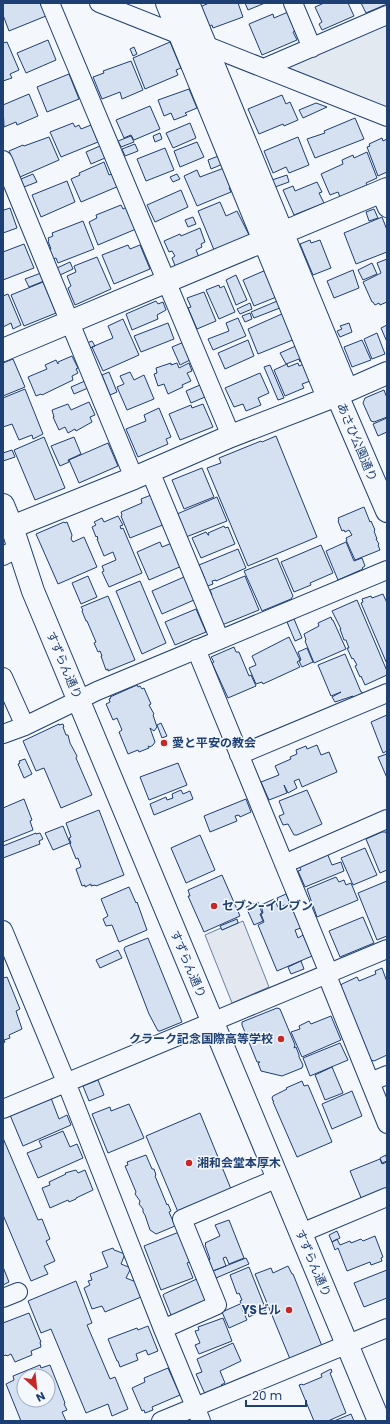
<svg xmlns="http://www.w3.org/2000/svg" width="390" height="1424" viewBox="0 0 390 1424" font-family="Poppins,'Noto Sans JP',sans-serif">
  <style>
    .green { fill: #e3e9f0; stroke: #687fa3 }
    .parking { fill: #e3e8f0; stroke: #687fa3 }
    .building { fill: #d5e0f0; stroke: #1d3f73; fill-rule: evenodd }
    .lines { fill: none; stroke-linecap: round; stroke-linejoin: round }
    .street-casing { stroke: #1d3f73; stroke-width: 20 }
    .secondary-casing { stroke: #1d3f73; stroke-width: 24 }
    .street { stroke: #f4f7fb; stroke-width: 18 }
    .secondary { stroke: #f4f7fb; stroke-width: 22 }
    .poi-dot { fill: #c62828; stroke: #f4f7fb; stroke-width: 1.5 }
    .labels { text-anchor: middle; stroke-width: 3; stroke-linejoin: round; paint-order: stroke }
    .street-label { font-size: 12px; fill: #1d3f73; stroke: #f4f7fb }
    .poi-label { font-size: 12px; font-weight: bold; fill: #1d3f73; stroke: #f4f7fb; text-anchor: start }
  </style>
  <rect width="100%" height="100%" fill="#f4f7fb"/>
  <path class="green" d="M387,20V111L281,70Z"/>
  <path class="parking" d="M243,921L269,987L232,1003L205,935L221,928L222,930Z"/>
  <path class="building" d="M3,3H40L46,16L9,31L3,15Z
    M209,3H238L243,17L213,28L212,25L208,27L200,7Z
    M245,3H265L248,10Z
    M324,3H348L354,16L322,30L319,24L322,22L315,7Z
    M361,3H387V4L366,13Z
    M288,12L295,31L293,32L297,40L262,55L249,24L273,14L274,18Z
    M48,40L56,60L26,73L17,53Z
    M7,42L19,70L10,74L12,78L3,81V43Z
    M170,42L181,68L176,70L178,75L145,89L133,58Z
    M134,47L137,54L133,56L130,49Z
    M131,61L143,90L122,99L120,92L102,99L93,77L104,73L103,71Z
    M69,74L79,99L47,112L37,87Z
    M189,89L197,108L185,113L187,115L174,120L171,113L164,116L158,100Z
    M29,94L38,116L17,125L16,122L4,127L3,105Z
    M282,95L286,104L290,102L298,120L284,126L283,124L259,134L248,109Z
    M316,103L327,107L303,118L299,110Z
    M150,106L160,129L134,140L131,135L124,138L116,120Z
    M355,118L364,139L315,158L307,139L325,133L324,131Z
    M73,123L75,127L79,125L81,129L91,125L98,142L61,157L50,132Z
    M190,123L196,138L173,148L166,133Z
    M160,133L162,139L155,142L153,136Z
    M131,136L134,142L121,147L118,141Z
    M49,137L59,160L20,177L9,151L23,145L24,146Z
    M298,137L309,165L289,173L286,167L273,173L264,151Z
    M382,138L383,141L387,139V172L378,176L367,147L370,146L369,144Z
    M197,142L204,157L180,167L174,151Z
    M135,144L138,151L125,156L122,149Z
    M100,146L105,158L91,164L86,152Z
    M165,148L174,170L146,181L137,159Z
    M367,152L377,178L366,183L367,185L340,197L338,192L330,195L321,174L343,164L342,160L353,155L354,158Z
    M221,155L225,163L211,169L208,160Z
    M104,162L109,175L114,173L119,186L81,202L71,179L80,175L79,173Z
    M224,168L232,187L229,188L231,192L197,206L184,176L197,170L200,177Z
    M33,174L37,182L24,187L21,179Z
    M177,174L180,179L173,182L170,177Z
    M287,175L289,182L275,187L272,180Z
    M67,181L75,202L41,217L32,195Z
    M317,182L322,192L319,193L324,203L294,215L283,190L293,186L295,191Z
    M181,190L188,207L155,222L147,205Z
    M220,202L226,216L237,211L249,235L214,250L198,211Z
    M121,205L123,209L127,207L136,229L98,245L89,222L97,218L96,215Z
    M3,208L4,210L10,208L17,228L3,233Z
    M374,209L378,218L369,221L366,212Z
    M193,217L196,224L188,227L185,220Z
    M382,217L387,230V252L356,264L344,233Z
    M83,221L94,249L58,263L56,258L53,259L49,250L51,249L48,241L49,240L48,238L53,236L52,233Z
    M200,228L205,242L201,244L202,247L196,250L199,257L176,268L172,258L175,256L172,251L169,252L164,241L180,234L181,236Z
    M310,240L311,243L320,240L331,268L313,275L300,244Z
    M24,244L34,268L3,280V252Z
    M128,245L130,249L140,245L150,269L114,284L102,255Z
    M97,257L111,289L75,305L68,288L71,286L67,276L76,272L74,266Z
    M387,259V302L380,305L379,303L375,305L373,302H372L363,282L381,273L377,263Z
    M70,262L73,269L60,275L57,268Z
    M372,263L377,274L363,280L358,270Z
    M266,270L279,296L254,306L243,280Z
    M353,270L359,288L334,298L327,281Z
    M41,273L44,281L29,287L25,279Z
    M236,275L247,300L236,305L226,280Z
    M43,282L56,313L24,326L11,295Z
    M219,285L220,288L224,286L235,312L219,319L206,290Z
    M204,292L216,321L197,329L188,308L191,307L187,298Z
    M8,294L21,325L13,329L11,323L3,327V296Z
    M282,299L285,306L254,318L251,312Z
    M156,301L158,304L163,302L166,310L157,315L158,319L132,330L126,314Z
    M250,303L252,309L240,314L237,309Z
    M250,313L252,319L245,322L242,316Z
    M284,313L295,339L258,354L248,329Z
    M238,318L246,336L213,350L208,339L229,331L226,323Z
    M123,319L139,355L103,371L92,347L113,338L108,326Z
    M168,323L174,339L141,352L134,336Z
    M349,323L352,332L340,337L337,331L342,329L340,326Z
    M387,325V342L381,328Z
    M377,333L385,354L372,359L364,339Z
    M248,340L254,356L225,369L218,353Z
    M362,340L371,360L352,367L344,347Z
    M92,341L95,346L90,348L87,343Z
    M184,342L192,359L180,365L172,347Z
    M298,345L305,360L300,362L299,359L286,364L280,353Z
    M72,356L78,368L76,369L78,373L72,376L73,380L42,395L41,394L36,396L28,377L47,369L45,365L56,360L58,364V362Z
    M13,359L25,387L3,396V363Z
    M171,363V365L177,363L179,368L189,363L192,371L187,373L191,381L182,385L183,387L168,394L164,384L158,386L154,374L157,373L156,368Z
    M298,363L299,366L306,363L313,380L302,384L304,388L285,396L274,370L287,364L288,367Z
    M270,365L284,398L278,400L264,367Z
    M109,372L117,392L110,395L102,375Z
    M130,372L134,380L144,375L154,399L127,410L117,387L124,384L120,376Z
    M260,373L269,393L258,398L261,405L246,411L243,404L234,407L225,388Z
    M85,381L88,388L74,394L71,387Z
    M200,385L205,397L191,403L186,391Z
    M25,389L43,434L33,439L32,435L19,440L12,424L3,427V398Z
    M384,390L387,398V417L374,422L371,421L363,403L365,398Z
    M89,402L95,415L90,417L92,422L76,431L75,429L68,433L65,427L59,430L53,417H54L52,410L68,404L71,410Z
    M203,404L213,427L180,440L169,414L191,405L192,408Z
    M159,408L171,437L166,439L168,444L138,457L126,429L146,421L144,415Z
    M387,418V432L378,436L373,424Z
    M276,436L317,537L248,566L207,468L221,463L219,458L261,441L262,442Z
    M44,437L65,488L35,500L14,450Z
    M74,437L81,454L68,460L69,462L60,466L51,446Z
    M108,443L118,466L79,483L69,460Z
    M12,450L15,457L3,461V453Z
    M202,468L214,497L184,509L172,480Z
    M151,495L165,524L130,538L121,516L122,515L121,512L142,503L141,499Z
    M217,497L227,521L186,537L177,514Z
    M364,507L370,522L371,521L375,530L374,531L377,539H376L379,544L378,545L380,550L355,560L346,540H347L346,538L352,535L349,530L345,532L344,530L342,531L338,521L339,520L338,518Z
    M118,516L123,525L120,526L121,529L123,528L142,573L109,587L102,572L104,571L102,566L116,560L113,552L104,556L97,539H98L97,536L96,537L92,527L96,525L94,522L102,518L104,522Z
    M64,522L65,523L67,522L72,535L71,539L73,542L84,537L97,567L58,584L36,534Z
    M224,526L225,528L228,527L235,544L201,558L192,538L206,532L208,535H209L208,533Z
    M160,542L162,547L172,543L182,566L149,580L137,552Z
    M346,542L354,561L362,558L365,566L362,568L363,569L338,580L326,551Z
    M321,545L333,573L310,583L311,585L294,592L281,562Z
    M238,549L246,568L216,581V580L212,581L213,584L205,587L202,580L205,579L199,565Z
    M277,558L293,596L291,599L262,611L244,571Z
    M88,576L97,597L81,604L72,583Z
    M245,576L259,610L222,625L210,596L212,595L210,590Z
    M184,577L194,600L162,614L152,591Z
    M140,581L166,643L142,654L116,591Z
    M383,594L387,603V664L361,603L363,602L362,599L371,596L372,598Z
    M108,596L135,660L108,671V669L106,670L101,656H102L100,651L98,652L94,643L96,642L87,621H86L82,611L83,610L81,607Z
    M357,600L387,671V675L365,685L361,676L360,677L355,666L357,665L353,658L352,659L347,648H349L346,640H344L340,629H341L332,611Z
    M196,609L206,632L175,645L165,622Z
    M331,617L332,620H333L346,649L314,663L305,641L306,640L304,634L319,626L318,623Z
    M294,619L302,638L295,641L287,622Z
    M289,637L300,660L297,662L300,667L263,684L262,682L256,684L249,668L256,665L252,656Z
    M234,647L236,652H239L249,676L251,675L256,686L228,698L212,663L214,662L211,657Z
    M307,648L313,662L302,667L299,661L301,660L298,652Z
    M345,654L361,692H362L364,695L354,698L353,696L335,702L332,697L341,692L331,696L318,665Z
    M137,685L138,687L140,686L142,689L144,688L151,704L149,705L154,714L153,715L157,727L154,731L150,728L155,742L153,745L150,747L148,746L149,748L139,752L138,750L128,754L119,732L122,730L117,718L113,720L106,704L110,702L109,699L111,698L110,697Z
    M387,715V751L383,753L371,722Z
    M161,723L167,736L162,738L157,725Z
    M59,724V725L63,724L64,727H63L66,735H68L70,743L77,756L76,758L92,795L61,808L44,768L36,771L23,741Z
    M317,745L321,755L329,752L337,772L302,787L299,779L294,781L297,788L288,793L284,785L287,793L269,800L261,782L279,775L275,766L291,759L290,757L297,754L296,750L306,746L307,749Z
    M387,754V778L378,757Z
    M25,759L32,774L24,778L18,764L20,763L19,761Z
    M178,763L187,785L149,800L140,777Z
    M181,790L183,794L190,791L193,799L154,815L150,804L166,797L167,800L173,798L172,794Z
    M307,790L322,824L297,835H294L288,824L283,825L279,816L284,814L279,801Z
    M24,799L32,820L30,821L33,830L3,842V808Z
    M246,799L251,812L240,817L239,815L235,816L237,821L210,832L204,816Z
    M99,810L124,875L96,886L95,885L91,886V884L85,887V885L82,886L76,869L81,867L78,858L76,859L70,844L71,843L69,838L71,837L66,823Z
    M63,826L70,843L53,850L45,833Z
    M382,832H386L387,836V870L380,873L366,839Z
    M36,833V834L40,833L43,839L39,841L40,844L3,858V846Z
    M200,835L215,870L186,883L171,848Z
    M365,848L377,875L353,885L341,858Z
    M327,853L332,865L341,862L344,871L305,887L298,871L301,870L298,864Z
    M222,875L240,916L204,932L188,896H190L188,890Z
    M336,877L339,882L344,880L346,885L351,883L358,900L317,917L307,889Z
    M387,881V936L377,940L358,893Z
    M129,887L136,903L137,902L147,930L119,942L112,925L106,926L103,919L108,916L101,899Z
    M286,894L290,903L280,907L277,898Z
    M274,899L278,907L279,906L280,909L290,905L291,909L292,908L301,928L295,930L298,938L303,935L312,956L277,971L258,925L264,922L261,914L263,913L261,905Z
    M258,902L262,913L260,914L263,921L254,925L246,907Z
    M363,917L374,943L340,957L329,931Z
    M237,919L238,923L222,930L220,926Z
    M148,938L182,1022L160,1031H158L149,1014L124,949L125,947Z
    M118,950L122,958L100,968L96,960Z
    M301,961L304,969L291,974L288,967Z
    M382,968L387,982V1055L374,1061L371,1060L340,986L342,984L357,977L359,981L376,974L375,971Z
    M7,977L20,1009L16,1011L22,1029L9,1035L10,1038L4,1040L5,1042L3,1043V978Z
    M277,1008L280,1009L295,1045L294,1048L296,1047L299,1055V1057L303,1065L302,1068L282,1076L261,1071L258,1063L260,1062H257L242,1025V1022Z
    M331,1016L341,1040L302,1057L291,1032L300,1029L299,1026L309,1021L311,1024Z
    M340,1043L348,1060L310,1076L303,1058Z
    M332,1067L343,1093L325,1100L315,1075Z
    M98,1080L104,1095L89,1101L83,1086Z
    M302,1081L304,1086L308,1085L332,1142L297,1157L273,1102L274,1101H273L272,1098L273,1096L287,1089L286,1088Z
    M352,1091L362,1116L332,1129L322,1104Z
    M51,1098L59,1119L67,1115L71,1125L23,1146L10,1115Z
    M129,1104L144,1138L108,1153L92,1114L110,1107L111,1111Z
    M200,1113L231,1189L178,1212L146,1136Z
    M63,1131L70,1147L77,1144L83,1158L38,1178L27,1153L42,1147L39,1141Z
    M3,1138L38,1220L42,1219L50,1239L46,1241L55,1261L44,1266L48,1274L31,1281L3,1215Z
    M146,1155L152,1169H154L156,1175L155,1176L167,1205L168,1204L171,1211L169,1212L175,1226L156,1234L150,1230L145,1215L143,1212V1209L139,1204L140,1201L135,1194L136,1192L125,1166L128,1165L127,1162Z
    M386,1155L387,1162V1161L382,1163L380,1158Z
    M380,1159L382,1164L387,1162V1189L362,1200L350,1171Z
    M76,1170L78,1173L85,1170L93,1190L76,1198V1199L69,1202L68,1200L50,1208L42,1188L50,1185L49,1182L66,1174L65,1173Z
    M229,1220L244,1258L229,1264L226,1257L223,1258L226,1266L213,1271L209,1260L210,1259L205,1245L206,1244L205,1243L220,1236L215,1225Z
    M337,1231L340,1238L332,1242L329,1235Z
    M179,1232L190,1262L187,1263L193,1278L161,1290L144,1246Z
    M375,1236L383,1257L381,1258L382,1261L371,1265L370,1262L347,1271L338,1248L335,1250L332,1242L337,1239L340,1245L350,1241L351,1243L361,1239L363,1241Z
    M113,1248L114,1250L125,1254L121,1264L131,1268L126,1278L136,1282L141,1297L105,1312L102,1306L92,1309L84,1288L90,1285L88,1281L92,1280L90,1274L108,1267L102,1252Z
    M246,1258L249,1264L216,1278L213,1271Z
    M288,1266L292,1274H293L322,1346L290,1359L255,1274L271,1268L273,1273Z
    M3,1267L9,1282L3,1285Z
    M249,1267L266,1310L263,1311L262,1309L254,1312L255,1314L249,1317L248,1314L246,1315L240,1301L242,1300L239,1293L237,1294L230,1275Z
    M387,1270V1298L364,1307L354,1283Z
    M199,1278L207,1304L173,1316L171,1315L163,1295L164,1294Z
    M76,1281L92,1323L87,1325L110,1379L115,1377L128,1409L112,1416L108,1404L86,1413L51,1329L41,1333L28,1301Z
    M240,1304L247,1320L229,1328L222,1312Z
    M29,1313L41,1342H40L41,1347L31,1351L32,1355L15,1362L11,1354L7,1356L6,1355L3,1356V1323Z
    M223,1318L232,1341L199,1354L195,1345L200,1343L195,1331L199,1330L198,1327Z
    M148,1326L158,1351L148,1355L146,1350L136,1354L138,1360L120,1367L118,1361H117L108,1339L137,1328L138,1330Z
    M233,1343L241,1361L220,1371L225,1383L221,1385L222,1386L205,1394L196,1374L202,1372L197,1359Z
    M40,1365L41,1368L50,1365L65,1403L64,1404L67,1410L62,1412L66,1421H21L6,1384L14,1380L13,1376ZM24,1376H48V1400H24Z
    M168,1368L180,1395L152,1407L153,1410L145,1413L144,1410L142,1411L132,1388L145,1382L144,1378Z
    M331,1369L332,1372L330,1373L346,1413L328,1421H314L299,1385L302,1384L303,1385L322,1377L321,1374Z
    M351,1414L354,1421H334Z"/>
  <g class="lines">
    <defs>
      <path id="street" d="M50,3L231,436
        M99,3L387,117
        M293,3L312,48
        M264,68L387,15
        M3,160L134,478
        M380,192L387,208
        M150,471L220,640
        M3,556L18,548
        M196,649L326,966L330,983L387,1124
        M3,677L25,726
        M3,734L25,726L97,691L387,570
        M239,755L387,693
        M284,864L387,819
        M3,930L66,1082L163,1329L201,1421
        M370,1082L387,1075
        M3,1109L387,949
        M301,1233L387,1197
        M3,1298L18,1292
        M163,1329L217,1305L182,1219L278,1178
        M161,1421L387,1328"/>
      <path id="secondary" d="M167,3L325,390L337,395
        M188,3L344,383L337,395
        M3,350L387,189
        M337,395L387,511
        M3,505L12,527L33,591L379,1421
        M12,527L134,478L231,436L337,395L387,373"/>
    </defs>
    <use href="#street" class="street-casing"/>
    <use href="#secondary" class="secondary-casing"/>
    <use href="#street" class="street"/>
    <use href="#secondary" class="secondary"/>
  </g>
  <g class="poi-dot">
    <circle cx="164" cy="743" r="4"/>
    <circle cx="214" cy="906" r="4"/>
    <circle cx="281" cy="1039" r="4"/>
    <circle cx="189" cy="1163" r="4"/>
    <circle cx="289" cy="1310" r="4"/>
  </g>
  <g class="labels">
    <g class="street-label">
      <text transform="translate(357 442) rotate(67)" y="4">あさひ公園通り</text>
      <text transform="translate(64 665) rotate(67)" y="4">すずらん通り</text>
      <text transform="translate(188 964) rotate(67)" y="4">すずらん通り</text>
      <text transform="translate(313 1263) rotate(67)" y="4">すずらん通り</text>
    </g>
    <g class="poi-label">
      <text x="172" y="747">愛と平安の教会</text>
      <text x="222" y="910">セブン-イレブン</text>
      <text x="273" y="1043" text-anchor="end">クラーク記念国際高等学校</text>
      <text x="197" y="1167">湘和会堂本厚木</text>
      <text x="281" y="1314" text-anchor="end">YSビル</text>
    </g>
  </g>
  <rect width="390" height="1424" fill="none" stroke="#1d3f73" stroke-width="8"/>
  <g transform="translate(36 1388) rotate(153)"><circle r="19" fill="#f4f7fb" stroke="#9eadc5"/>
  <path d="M0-3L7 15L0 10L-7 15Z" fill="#c62828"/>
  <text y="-6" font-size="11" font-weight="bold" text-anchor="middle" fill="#1d3f73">N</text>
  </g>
  <path d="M246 1400v6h60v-6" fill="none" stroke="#1d3f73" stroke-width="2"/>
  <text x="252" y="1400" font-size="12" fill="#1d3f73" stroke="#f4f7fb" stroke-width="3" paint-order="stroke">20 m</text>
</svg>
